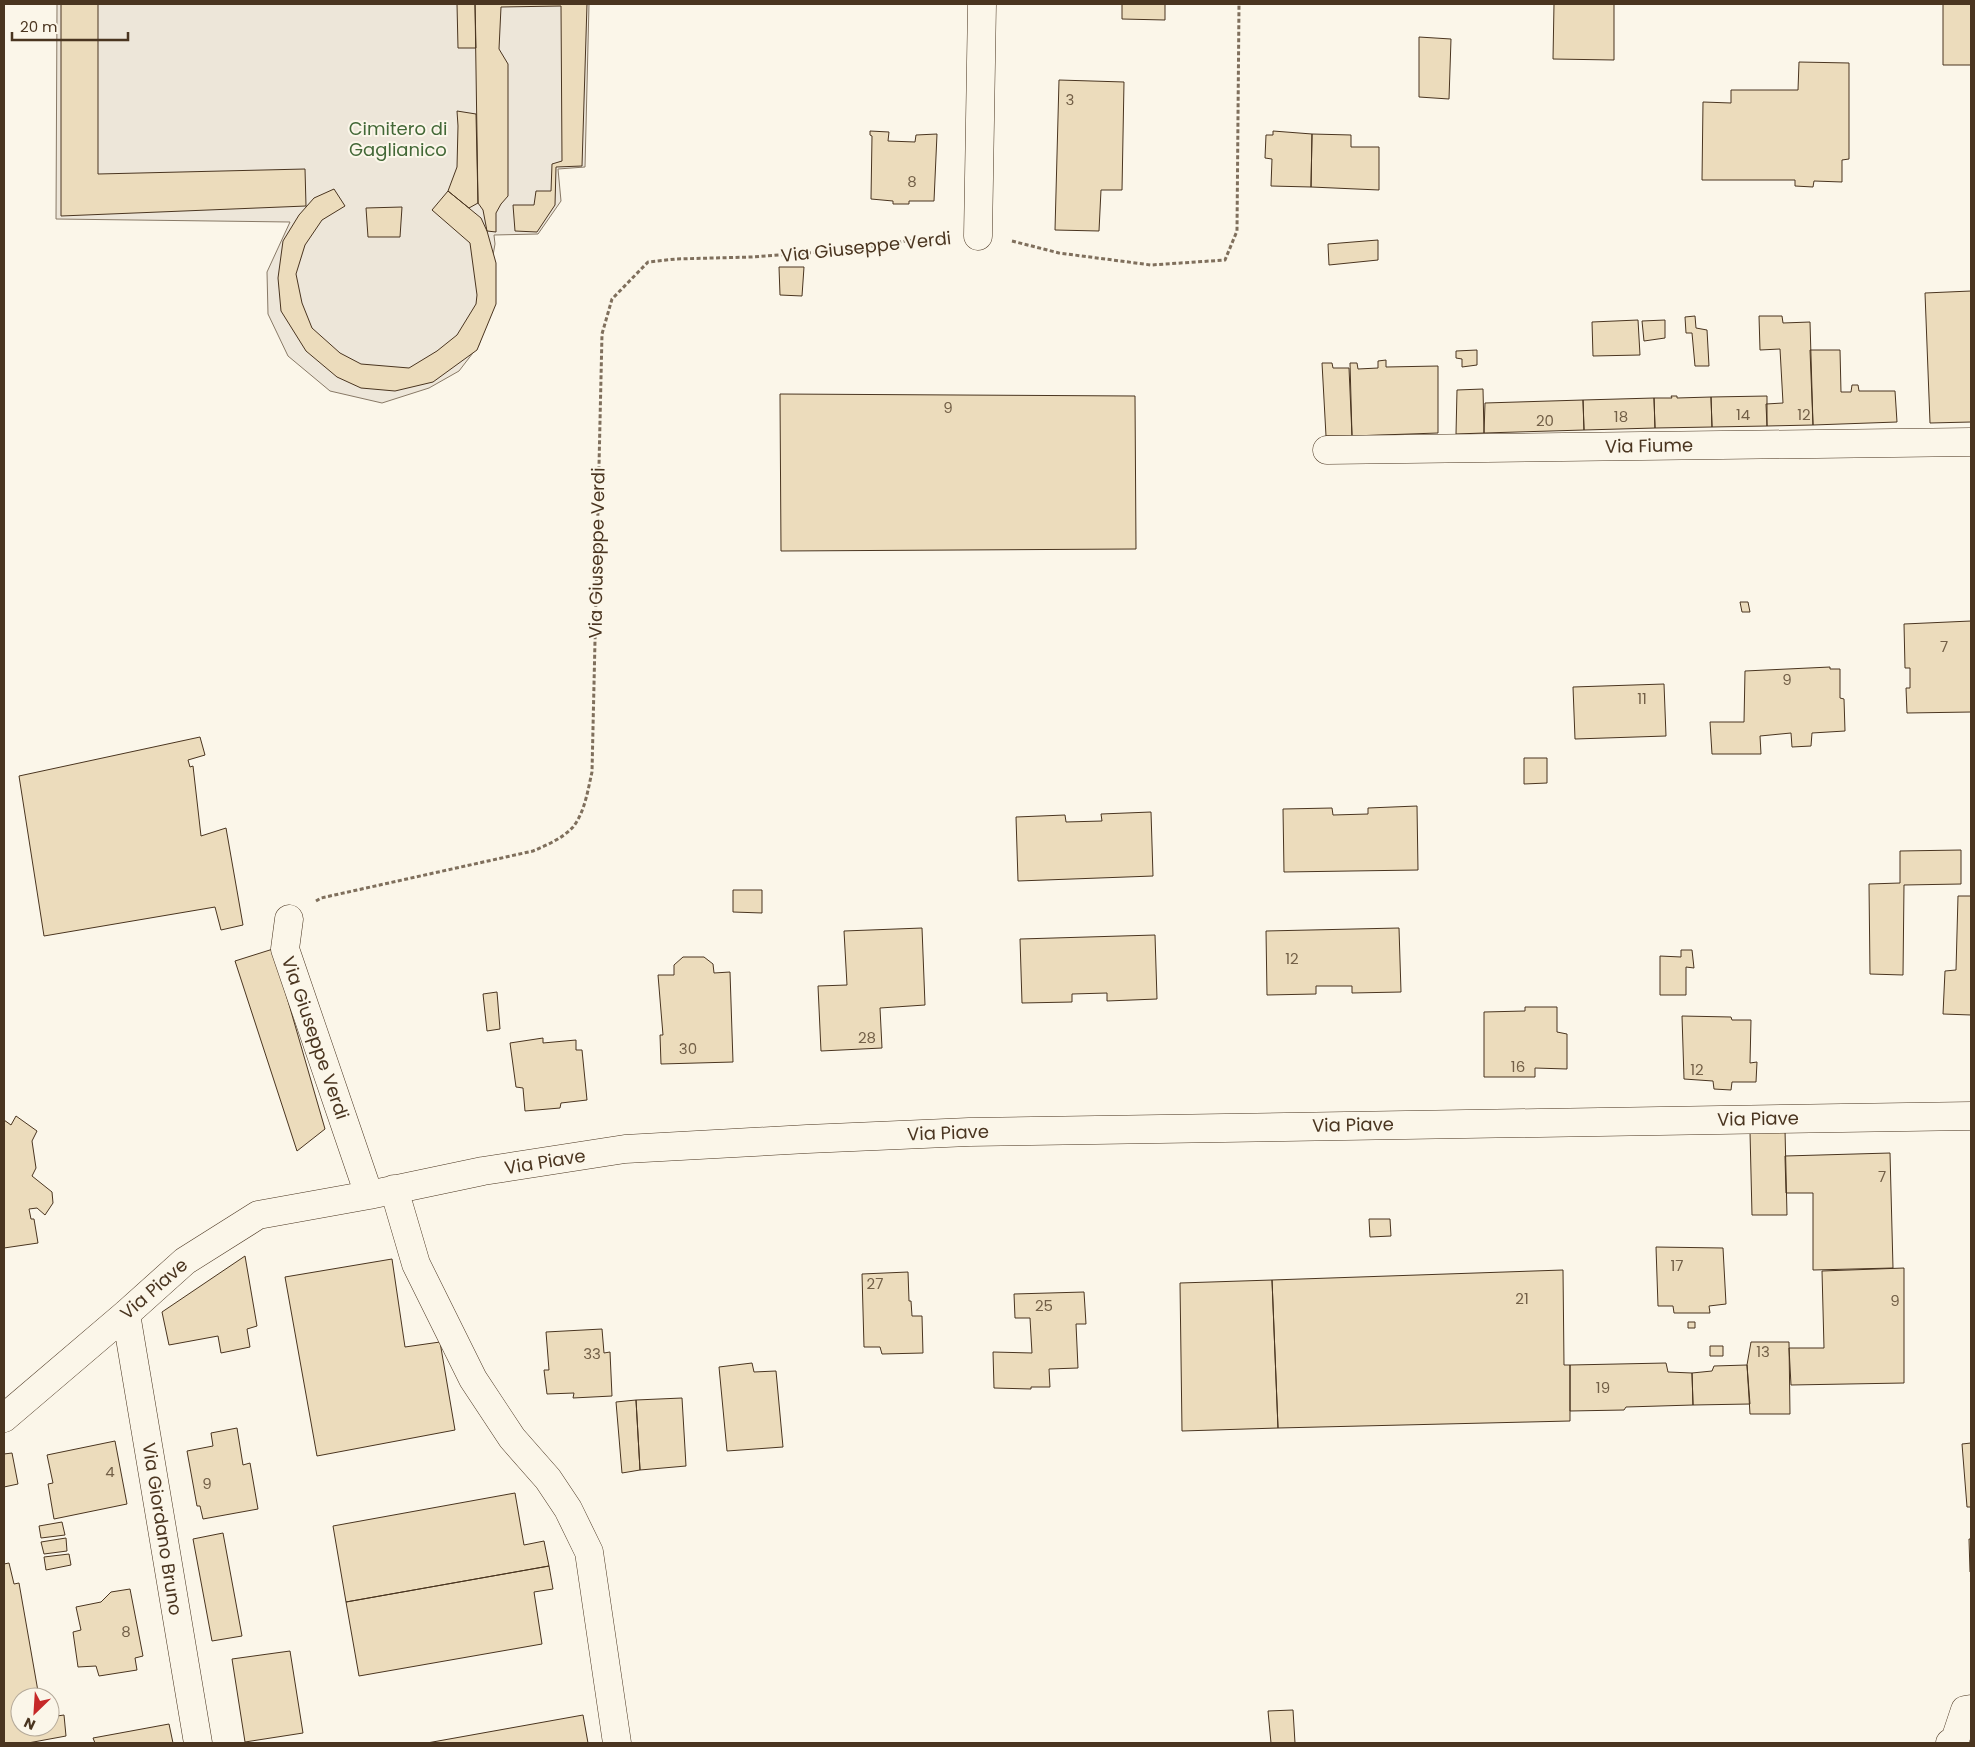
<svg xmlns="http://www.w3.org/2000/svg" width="1975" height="1747" viewBox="0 0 1975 1747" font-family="Poppins,sans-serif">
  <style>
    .green { fill: #ede6d9; stroke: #887966 }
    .building { fill: #ecdcbc; stroke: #4a3520 }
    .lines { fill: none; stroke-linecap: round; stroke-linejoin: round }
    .minor-casing { stroke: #4a3520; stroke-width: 29 }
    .path { stroke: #7f6f5c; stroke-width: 3; stroke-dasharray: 4 2.5; stroke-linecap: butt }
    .minor { stroke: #fbf6e9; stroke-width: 28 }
    .labels { text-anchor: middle; stroke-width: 4; stroke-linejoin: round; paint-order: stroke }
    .number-label { font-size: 15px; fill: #725f47 }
    .park-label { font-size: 18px; fill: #436837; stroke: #fbf6e9 }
    .street-label { font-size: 18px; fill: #4a3520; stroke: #fbf6e9 }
  </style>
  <rect width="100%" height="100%" fill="#fbf6e9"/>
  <path class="green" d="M57,4H589L585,167L558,169L561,201L538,234L494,235L495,244L489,278L492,301L479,345L459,371L429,388L382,403L330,391L288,356L268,314L267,272L290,222L56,219Z"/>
  <path class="building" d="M61,4H98V174L305,169L306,206L61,216Z
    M457,4H475L476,48H458Z
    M475,4H587L582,166L556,167L555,205L537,232L515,231L513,205H534L536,191H551L552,164L562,161L561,6L501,7L499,49L508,64V196L501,204L496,213V232L487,231L483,210L478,203Z
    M1122,4H1165V20L1122,19Z
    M1554,4H1614V60L1553,59Z
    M1943,4H1971V65H1943Z
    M1419,37L1451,39L1449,99L1419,97Z
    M1799,62L1849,63V159L1842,160V182L1814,181L1813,187L1795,186V180H1702L1703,102L1731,103V90H1798Z
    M1059,80L1124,82L1122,190H1101L1099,231L1055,230Z
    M457,111L476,114L478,203L469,208L448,191L457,167L458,126Z
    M870,131L889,132L888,141L915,142L916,135L937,134L934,201H909V204H893V201L871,199L872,136L870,135Z
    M1273,131L1312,134L1311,187L1271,186L1272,159L1265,158L1266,135H1273Z
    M1312,134L1351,135V147H1379V190L1311,187Z
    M334,189L345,206L322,220L305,245L296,274L302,303L312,328L340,353L361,364L409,368L437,351L457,335L476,304L477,295L470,243L432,210L448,191L481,218L487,231L496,263V304L477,350L433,382L395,391L361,388L337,377L306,351L281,311L278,278L283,241L299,215L314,198Z
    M402,207L400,237H368L366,208Z
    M1378,240V260L1329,265L1328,244Z
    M779,267H804L802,296L780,295Z
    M1971,291V422L1930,423L1925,293Z
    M1695,316L1696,328L1707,330L1709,366H1695L1692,333H1686L1685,317Z
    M1759,316H1782L1783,323L1810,322L1813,425L1767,426L1766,404L1783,403L1780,349L1760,350Z
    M1638,320L1640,355L1593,356L1592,322Z
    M1665,320V338L1644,341L1642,321Z
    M1477,350V365L1462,367V359L1456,358V351Z
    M1810,350H1840L1841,392H1851L1852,385H1858L1859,391H1895L1897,422L1813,425Z
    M1386,360V367L1438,366V433L1352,436L1350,363H1357L1358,369L1378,368V361Z
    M1322,363H1332L1333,368H1349L1352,436H1326Z
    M1483,389L1484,433L1456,434L1457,390Z
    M780,394L1135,396L1136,549L781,551Z
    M1671,396H1677V398L1711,397L1712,427L1655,428L1654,398H1672Z
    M1767,396V426L1712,427L1711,397Z
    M1654,398L1655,428L1584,430L1583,400Z
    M1583,400L1584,430L1484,433L1485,403Z
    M1740,602H1748L1750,612H1742Z
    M1971,621V712L1907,713L1906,688H1910V668H1905L1904,624Z
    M1830,667V669H1840V698L1844,699L1845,731L1812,733L1811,746L1792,747L1791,733L1760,736L1761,754H1712L1710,722H1744L1745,671Z
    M1664,684L1666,736L1575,739L1573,687Z
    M200,737L205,755L188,760L190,767L193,766L201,836L226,828L243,925L221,930L215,907L44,936L19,776Z
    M1524,758H1547V783L1524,784Z
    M1417,806L1418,870L1284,872L1283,809L1332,808L1333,815L1368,814V808Z
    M1151,812L1153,876L1018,881L1016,817L1065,815L1066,822L1102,821L1101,814Z
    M1961,850V884L1904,885L1903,975L1870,974L1869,884L1900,883V851Z
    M733,890H762V913L733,912Z
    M1958,896H1971V1015L1943,1014L1945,971L1956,970Z
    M922,928L925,1005L880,1008L882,1048L821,1051L818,986L847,985L844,931Z
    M1399,928L1401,992L1352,993V986H1316V994L1267,995L1266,931Z
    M1155,935L1157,999L1107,1001V993L1072,994V1002L1022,1003L1020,939Z
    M273,949L325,1129L297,1151L235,961Z
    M1681,950H1692L1694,968L1686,967V995H1660V956L1681,957Z
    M683,957H704L713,964L714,973L730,972L733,1062L661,1064L660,1035H663L658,975H674V965Z
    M497,992L500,1029L487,1031L483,994Z
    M1525,1007H1557V1032L1567,1034V1069L1535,1068V1077H1484V1012L1525,1011Z
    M1682,1016L1731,1017L1732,1020H1751L1750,1063L1757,1062L1756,1082H1732L1731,1090L1714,1089L1713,1081L1684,1079Z
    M543,1038V1043L576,1040V1050H582L587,1100L561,1103L560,1108L525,1111L523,1088L516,1087L510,1043Z
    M16,1116L37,1131L32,1141L36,1168L32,1176L52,1192L53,1203L45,1215L37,1208L29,1209L31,1219H34L38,1243L4,1248V1120L11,1125Z
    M1785,1130L1787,1215H1752L1750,1132Z
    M1890,1153L1893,1268L1813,1270V1193H1786L1785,1156Z
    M1369,1219H1390L1391,1236L1370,1237Z
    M1656,1247L1723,1248L1726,1304L1709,1306L1710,1313H1674L1673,1306H1658Z
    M245,1256L257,1326L247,1329L250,1347L221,1353L218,1336L169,1345L162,1312Z
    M392,1259L405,1347L440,1342L455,1430L317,1456L285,1277Z
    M1904,1268V1383L1791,1385L1789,1348H1824L1822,1271Z
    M1563,1270L1564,1365H1570V1421L1278,1428L1272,1280Z
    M908,1272L909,1301H911L912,1316H922L923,1353L882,1354L880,1347H864L862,1274Z
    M1272,1280L1278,1428L1182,1431L1180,1283Z
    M1084,1292L1086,1324H1076L1078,1368L1049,1369L1050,1387H1031V1389L994,1388L993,1352L1032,1353L1030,1318H1015L1014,1294Z
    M1688,1322H1695V1328H1688Z
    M602,1329L604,1353L610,1352L612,1396L573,1398L574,1393L547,1394L544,1370H549L546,1332Z
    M1751,1342H1789L1790,1414H1750L1747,1365Z
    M1710,1346H1723V1356H1710Z
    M752,1363L754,1372L776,1371L783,1447L727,1451L719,1367Z
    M1666,1363L1668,1372L1692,1373L1693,1405L1626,1407L1624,1410L1570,1411V1365Z
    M1747,1365L1750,1404L1693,1405L1692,1373L1712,1371L1714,1366Z
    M682,1398L686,1466L640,1470L636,1400Z
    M636,1400L640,1470L622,1473L616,1402Z
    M237,1428L243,1465L250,1463L258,1509L203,1519L200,1506H197L187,1451L213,1446L211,1433Z
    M115,1441L127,1504L54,1519L48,1484L53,1483L47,1455Z
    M1971,1443V1507H1967L1962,1444Z
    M12,1453L18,1484L4,1487V1454Z
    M515,1493L524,1545L544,1541L549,1566L346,1602L333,1526Z
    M62,1522L65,1535L41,1538L39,1526Z
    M223,1533L242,1636L212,1641L193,1539Z
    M66,1538L67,1551L44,1554L41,1542Z
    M1969,1539H1971V1572H1970Z
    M69,1554L71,1565L46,1570L44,1557Z
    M9,1563L14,1584L19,1583L39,1697H20V1727H50V1717L64,1715L66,1736L28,1743H4V1564Z
    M549,1566L553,1589L534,1592L542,1644L359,1676L346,1602Z
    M130,1589L143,1656L135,1658L137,1670L99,1676L96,1666L78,1667L73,1632L81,1630L76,1607L101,1602L111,1592Z
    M290,1651L303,1733L245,1742L232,1659Z
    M1293,1710L1295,1743H1271L1268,1711Z
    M583,1715L588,1743H427Z
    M169,1724L173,1743H95L93,1738Z"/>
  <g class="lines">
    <defs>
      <path id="minor" d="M978,236L982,4
        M1327,450L1971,442
        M289,919L285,949L369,1195
        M394,1189L416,1264L473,1379L512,1438L548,1479L568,1509L589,1552L617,1743
        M126,1314L198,1743
        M4,1418L126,1314L185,1261L258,1215L369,1195L483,1171L625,1149L807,1139L969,1132L1971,1116
        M1950,1743L1955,1740L1965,1710L1971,1709"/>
    </defs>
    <use href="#minor" class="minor-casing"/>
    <path class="path" d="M1012,241L1059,253L1151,265L1225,260L1237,231L1239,4
      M316,901L321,898L533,851C547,845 563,838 573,827C585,812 588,789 592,772L602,334L612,299L648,262L676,259L751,257L849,250L906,241L946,238"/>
    <use href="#minor" class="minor"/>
  </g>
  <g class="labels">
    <g class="number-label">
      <text x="1070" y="105">3</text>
      <text x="912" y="187">8</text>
      <text x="948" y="413">9</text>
      <text x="1743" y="420">14</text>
      <text x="1804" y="420">12</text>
      <text x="1621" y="422">18</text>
      <text x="1545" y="426">20</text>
      <text x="1944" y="652">7</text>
      <text x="1787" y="685">9</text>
      <text x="1642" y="704">11</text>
      <text x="1292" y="964">12</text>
      <text x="867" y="1043">28</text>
      <text x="688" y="1054">30</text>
      <text x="1518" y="1072">16</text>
      <text x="1697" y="1075">12</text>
      <text x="1882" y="1182">7</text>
      <text x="1677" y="1271">17</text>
      <text x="875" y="1289">27</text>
      <text x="1522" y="1304">21</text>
      <text x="1895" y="1306">9</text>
      <text x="1044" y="1311">25</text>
      <text x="1763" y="1357">13</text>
      <text x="592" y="1359">33</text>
      <text x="1603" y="1393">19</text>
      <text x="110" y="1477">4</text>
      <text x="207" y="1489">9</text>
      <text x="126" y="1637">8</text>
    </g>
    <g class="park-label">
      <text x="398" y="135">Cimitero di<tspan x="398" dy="21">Gaglianico</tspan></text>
    </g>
    <g class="street-label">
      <text transform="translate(866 247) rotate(-6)" y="6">Via Giuseppe Verdi</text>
      <text transform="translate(1649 446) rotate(-1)" y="6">Via Fiume</text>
      <text transform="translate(597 553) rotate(-89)" y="6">Via Giuseppe Verdi</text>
      <text transform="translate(315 1038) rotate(71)" y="6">Via Giuseppe Verdi</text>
      <text transform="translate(1758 1119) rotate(-1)" y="6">Via Piave</text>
      <text transform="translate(1353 1125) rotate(-1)" y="6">Via Piave</text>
      <text transform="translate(948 1133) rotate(-2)" y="6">Via Piave</text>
      <text transform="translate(545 1162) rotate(-9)" y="6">Via Piave</text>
      <text transform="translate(154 1289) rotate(-41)" y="6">Via Piave</text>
      <text transform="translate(162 1529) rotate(81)" y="6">Via Giordano Bruno</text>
    </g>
  </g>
  <rect width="1975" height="1747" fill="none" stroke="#4a3520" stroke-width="10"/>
  <g transform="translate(35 1712) rotate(205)"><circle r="24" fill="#fbf6e9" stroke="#b4a999"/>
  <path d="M0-4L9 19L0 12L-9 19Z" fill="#c62828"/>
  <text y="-8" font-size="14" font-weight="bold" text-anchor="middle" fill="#4a3520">N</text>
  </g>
  <path d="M12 32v8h116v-8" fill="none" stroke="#4a3520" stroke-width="2.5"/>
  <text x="20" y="32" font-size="15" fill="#4a3520" stroke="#fbf6e9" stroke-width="4" paint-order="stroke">20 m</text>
</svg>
